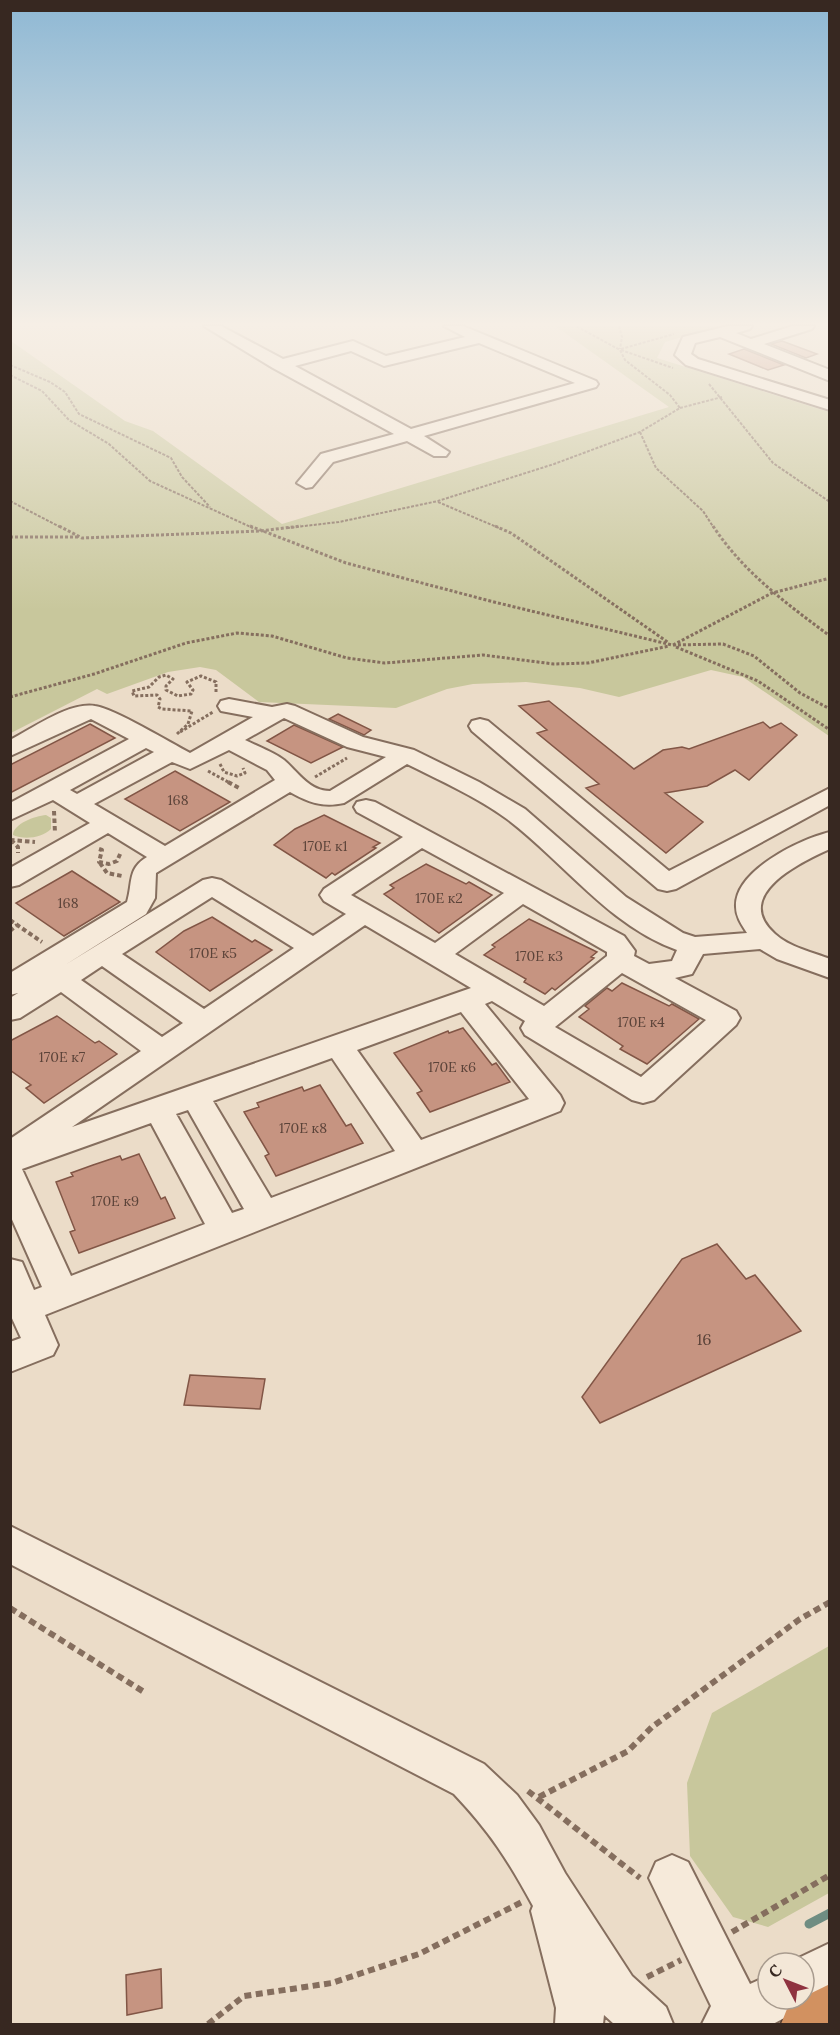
<svg xmlns="http://www.w3.org/2000/svg" width="840" height="2035" viewBox="0 0 840 2035" font-family="Lora,serif">
  <style>
    .green { fill: #c8c79c }
    .lines { fill: none; stroke-linecap: round; stroke-linejoin: round }
    .stream { stroke: #6f8d82; stroke-width: 9 }
    .building { fill: #c69481; stroke: #825646; stroke-width: 1.5 }
    .minor-casing { stroke: #856e5e; stroke-width: 4 }
    .highway-casing { stroke: #543d32; stroke-width: 3 }
    .path-far3 { stroke: #856e5e; stroke-width: 2; stroke-dasharray: 3 1.5; stroke-linecap: butt }
    .path-far2 { stroke: #856e5e; stroke-width: 3; stroke-dasharray: 3 2; stroke-linecap: butt }
    .path-far1 { stroke: #856e5e; stroke-width: 4; stroke-dasharray: 4.5 3; stroke-linecap: butt }
    .path { stroke: #856e5e; stroke-width: 6; stroke-dasharray: 7 4.5; stroke-linecap: butt }
    .minor { fill: #f6eada; fill-rule: evenodd }
    .highway { fill: #d29160; fill-rule: evenodd }
    .labels { text-anchor: middle; stroke-width: 4.5; stroke-linejoin: round; paint-order: stroke }
    .number-label { font-size: 14px; fill: #5b4339 }
    .near-number-label { font-size: 16px; fill: #5b4339 }
  </style>
  <rect width="100%" height="100%" fill="#ebdcc8"/>
  <path class="green" d="M555,326H722L665,342L657,358L829,412V736L743,677L711,670L619,697L580,688L526,682L473,684L447,689L396,708L259,702L216,670L200,667L168,672L107,694L97,689L11,733V341L125,421L153,431L282,524L669,407Z
    M46,815L51,818V829C42,838 24,840 13,835C13,824 35,816 46,815Z
    M829,1646V1893L768,1927L733,1917L690,1856L687,1783L712,1713Z"/>
  <g class="lines">
    <path class="stream" d="M809,1924L830,1913"/>
  </g>
  <path class="building" d="M782,341L817,354L806,358L771,344Z
    M744,349L784,365L768,370L729,354Z
    M549,701L634,769L663,750L682,747L689,749L763,722L770,728L781,723L797,735L749,780L735,770L707,786L665,793L703,822L666,853L586,788L599,784L537,733L547,730L519,706Z
    M338,714L371,730L364,735L329,719Z
    M90,724L115,738L10,793V765Z
    M294,725L343,747L311,763L267,741Z
    M175,771L230,802L180,831L125,799Z
    M324,815L380,843L373,847L376,848L335,875L332,873L326,878L274,845L295,829Z
    M426,864L466,884L469,882L492,895L439,933L384,894L394,888L390,885Z
    M72,871L120,902L64,936L16,903Z
    M212,917L252,942L255,940L272,950L210,991L156,952L184,931Z
    M529,919L597,952L591,957L594,958L555,990L552,988L545,994L524,982L526,979L484,955L495,947L492,945Z
    M622,983L669,1006L672,1004L699,1019L647,1064L620,1049L623,1046L579,1017L589,1009L585,1006L607,988L612,991Z
    M57,1016L95,1043L99,1041L117,1054L44,1103L26,1088L31,1085L10,1070V1041Z
    M463,1028L492,1065L496,1063L510,1082L430,1112L417,1093L422,1091L394,1053L448,1031L449,1033Z
    M320,1085L346,1126L351,1124L363,1143L276,1176L265,1156L269,1154L244,1112L259,1107L257,1103L302,1087L304,1091Z
    M139,1154L161,1199L165,1197L175,1218L79,1253L70,1232L75,1230L56,1182L73,1176L71,1173L93,1165L120,1156L122,1160Z
    M717,1244L746,1279L755,1275L801,1331L600,1423L582,1397L682,1259Z
    M190,1375L265,1379L260,1409L184,1405Z
    M161,1969L162,2008L127,2015L126,1975Z"/>
  <g class="lines">
    <defs>
      <path id="minor" d="M204,326H221L283,359L353,341L386,356L465,337L444,326H463L596,381L598,384L596,387L424,436L449,452L446,456H434L407,441L333,462L312,487L306,488L297,483L321,454L394,434L273,368ZM479,343L575,383L411,429L295,366L351,351L384,366Z
        M728,326H752L750,329L736,333L751,339L793,326H814L812,329L764,344L830,370V381L720,337L695,343L691,354L698,359L830,400V410L686,365L675,355L683,337Z
        M229,699L272,707L287,704L295,706L363,737L414,750L479,782L525,809L626,897L683,933L695,937L747,933C742,925 736,917 736,907C734,871 800,839 830,832V849C801,862 731,895 775,934C789,947 812,952 830,959V978L777,959L760,949L703,954L692,974L675,978L736,1011L740,1018L736,1025L654,1100L643,1103L632,1100L525,1035L521,1028L525,1021L492,1001L485,1004L560,1095L564,1103L560,1111L45,1315L58,1345L53,1355L10,1372V1342L21,1338L10,1314V1259L22,1262L34,1290L42,1287L10,1215V1139L141,1051L61,992L20,1018L10,1020V998L18,993L10,995V973L127,902C133,883 127,869 147,857L108,833L19,885L10,887V868L90,823L53,800L10,820V803L129,739L91,719L10,756V740C34,728 68,702 95,706C113,708 171,743 190,753L253,717L221,711L218,706L221,701ZM284,718L347,747L386,757L330,791C309,791 298,772 284,760C273,752 257,746 245,740ZM146,748L154,752L77,794L70,790ZM229,750L267,770L275,780L165,846L94,804L172,762L190,769ZM407,764C441,781 477,797 507,819C564,862 609,926 677,950L672,961L649,964L634,956L635,951L624,936L375,802L366,800L357,802L354,807L357,812L403,837L324,889L320,895L324,901L346,914L313,936L221,880L212,878L203,880L65,965L146,914L155,898L156,873L290,792C308,802 322,808 344,803ZM422,848L504,893L435,943L351,895ZM212,897L294,948L204,1009L122,954ZM523,904L607,952V956L544,1006L455,954ZM365,925L471,988L72,1127ZM102,966L183,1023L162,1037L81,980ZM622,973L706,1020L641,1077L555,1027ZM461,1012L529,1099L421,1140L357,1050ZM332,1058L395,1151L271,1198L213,1101ZM188,1110L244,1209L232,1213L176,1114ZM151,1123L205,1224L71,1276L22,1169Z
        M480,719L488,721L669,871L830,788V805L676,889L667,891L658,889L472,731L469,726L472,721Z
        M10,1526L484,1764L517,1795L539,1825L565,1873L632,1976L666,2007L673,2024H614L604,2015L603,2024H555L556,2008L531,1911L533,1906C508,1860 490,1832 454,1794L10,1564Z
        M672,1855L688,1862L750,1984L768,1976V1999H804V1963H788L830,1943V1992L804,2004L795,2000L788,2016L773,2024H702L711,2006L649,1878L656,1862Z"/>
      <path id="highway" d="M830,1984V2024H781L789,2004Z"/>
    </defs>
    <use href="#minor" class="minor-casing"/>
    <use href="#highway" class="highway-casing"/>
    <path class="path-far3" d="M619,326L622,337L620,349
      M621,349L674,334
      M621,350L673,368
      M10,365L50,382L65,392L79,414L171,458L182,477L210,507
      M10,375L42,391L69,420L109,444L150,481L253,528
      M709,384L773,463L830,502
      M680,408L722,397
      M640,432L656,468L703,511L714,528
      M10,501L62,528
      M438,502L499,528
      M287,528L339,522L438,501L554,464L640,432L680,408L670,395L625,360L620,350L576,326"/>
    <path class="path-far2" d="M59,526L82,538L260,531L301,526
      M250,526L346,563L494,602L672,645L723,644L754,656L800,693L830,709
      M495,526L511,533L669,643
      M713,526C743,572 787,604 830,636
      M10,537H78
      M673,645L772,593L830,578
      M676,647L758,681L830,730
      M10,697L94,674L186,643L237,633L272,636L347,658L385,663L483,655L554,664L588,663L669,646
      M180,732L213,712
      M177,734L188,724L192,711L162,709L158,707L160,699L157,695L134,696L132,691L149,687L159,677L166,675L173,679L166,686V690L178,696L191,694L193,690L187,682L201,676L216,682V693
      M220,764L224,772L237,776L245,773L243,768
      M208,771L230,783
      M315,777L347,758"/>
    <path class="path-far1" d="M228,782L241,789
      M54,811L55,833
      M10,840L35,842
      M11,840L18,847V853
      M99,849L102,850L99,862L109,864L117,861L121,852
      M100,863L107,873L122,876
      M10,920L42,942
      M10,931L17,925"/>
    <path class="path" d="M10,1608L144,1692
      M528,1791L640,1878
      M539,1797L628,1751L652,1727L800,1619L830,1602
      M732,1932L830,1875
      M647,1977L681,1960
      M208,2024L244,1996L332,1983L419,1954L522,1902"/>
    <use href="#minor" class="minor"/>
    <use href="#highway" class="highway"/>
  </g>
  <linearGradient id="sky" x2="0" y2="1"><stop stop-color="#8eb8d4"/><stop offset="0.53" stop-color="#f6efe6"/><stop offset="1" stop-color="#f6efe6" stop-opacity="0"/></linearGradient>
  <rect width="840" height="611" fill="url(#sky)"/>
  <g class="labels">
    <g class="number-label">
      <text x="178" y="805">168</text>
      <text x="325" y="851">170Е к1</text>
      <text x="439" y="903">170Е к2</text>
      <text x="68" y="908">168</text>
      <text x="213" y="958">170Е к5</text>
      <text x="539" y="961">170Е к3</text>
      <text x="641" y="1027">170Е к4</text>
      <text x="62" y="1062">170Е к7</text>
      <text x="452" y="1072">170Е к6</text>
      <text x="303" y="1133">170Е к8</text>
      <text x="115" y="1206">170Е к9</text>
    </g>
    <g class="near-number-label">
      <text x="704" y="1345">16</text>
    </g>
  </g>
  <rect width="840" height="2035" fill="none" stroke="#372821" stroke-width="24"/>
  <g transform="translate(786 1981) rotate(312)"><circle r="28" fill="#f3e7d7" stroke="#a89b8e" stroke-width="1.5"/>
  <path d="M0-4.5L10 22L0 15L-10 22Z" fill="#8f3340"/>
  <text y="-9" font-size="16" font-weight="bold" text-anchor="middle" fill="#372821">С</text>
  </g>
</svg>
